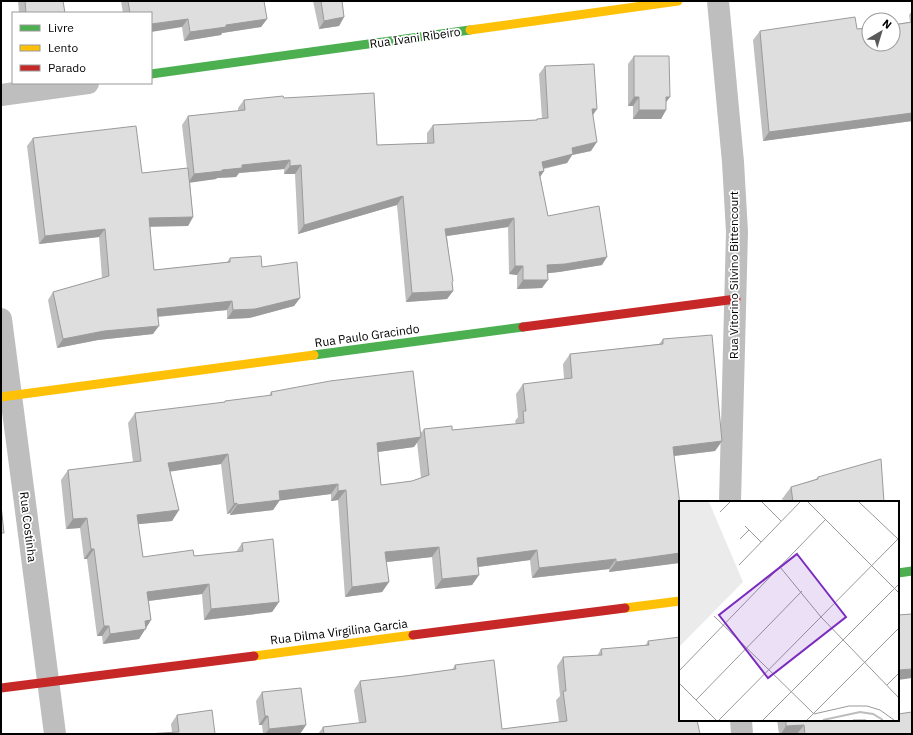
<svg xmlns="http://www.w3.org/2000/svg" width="913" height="735" viewBox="0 0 913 735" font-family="'IBM Plex Sans',sans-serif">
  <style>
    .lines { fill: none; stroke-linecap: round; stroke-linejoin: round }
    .street { stroke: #bebebe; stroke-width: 22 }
    .fast { stroke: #4caf50; stroke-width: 9 }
    .slow { stroke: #ffc107; stroke-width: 9 }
    .jam { stroke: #c62828; stroke-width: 9 }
    .wall { fill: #bfbfbf; fill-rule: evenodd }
    .shaded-wall { fill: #9b9b9b }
    .building { fill: #dedede; stroke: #9b9b9b }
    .labels { text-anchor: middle; stroke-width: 3.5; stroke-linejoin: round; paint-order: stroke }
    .street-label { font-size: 12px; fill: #000; stroke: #fff }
    .inset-river { fill: none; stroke: #bdbdbd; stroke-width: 2 }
    .inset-road { fill: none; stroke: #999; stroke-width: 1 }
    .view { fill: #7b2cbf; fill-opacity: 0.15; stroke: #7b2cbf; stroke-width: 2 }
    .inset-edge { fill: none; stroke: #000; stroke-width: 2 }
  </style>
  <rect width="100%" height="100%" fill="#fff"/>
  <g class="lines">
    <path class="street" d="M718,1L733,162L737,232L730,502
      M1,95L88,83
      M1,319L55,734
      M741,720L742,734"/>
    <path class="fast" d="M151,74L470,30
      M314,355L523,327
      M898,573L912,571"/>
    <path class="slow" d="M470,30L678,1
      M1,397L314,355
      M625,608L680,601
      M254,656L413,635"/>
    <path class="jam" d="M523,327L736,299
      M413,635L625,608
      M1,688L254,656"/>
  </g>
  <path class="wall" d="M18,1H63L65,13H19Z
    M121,1H264L267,19L261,27L222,33L221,35L184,41L182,27L151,13H123Z
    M313,1H342L344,17L339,26L319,29Z
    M912,11V121L763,141L753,40L760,31L857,29L910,22L909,15Z
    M634,56L666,102V110L661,119H633V106H628V64Z
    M545,66L593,115L591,151L572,155L567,163L544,169V171L540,177L548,216L602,265L559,272L548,273L542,288L517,289V275L509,274L508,227L447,236L453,291L447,299L406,302L397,205L298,234L295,174H284V169L239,173L236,177L217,178L216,179L190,182L193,217L188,226H150L154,270L227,262L230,258L262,267L300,298L294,306L249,318L227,319V310L158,317L153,334L98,340L57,348L48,300L53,292L102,278L99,237L39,244L27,146L33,138L142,173L187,168L182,125L188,116L238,111V108L244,100L284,98L377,145L427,143V133L433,125L536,120L537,119H542L539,74Z
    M663,339L722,441L715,451L674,456L679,563L609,572V569L532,578L530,560L478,567L479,575L472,585L435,589L432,557L386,562L389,582L382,592L345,597L338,500L331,501V494L280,500L273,510L230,515V513L227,514L221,464L170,471L179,510L172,521L138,524L143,557L194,556L236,552L242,543L279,602L272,612L204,620L202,594L149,601L151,620L139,639L103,644L102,636H97L87,559H84L80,528L66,529L61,480L68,470L133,462L128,423L135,413L224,403L225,401L269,396L271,392L420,434L424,429L452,430L516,424L515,421L518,417L516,394L523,384L564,379L563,364L570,354L659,344ZM417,442L421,478L412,481L381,485L378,452L414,447Z
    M818,477L884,502H783L782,499L791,487L816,479Z
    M648,641L700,734H318L323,727L359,723L354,690L360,681L405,676L452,670L455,665L502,729L559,722L556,700L560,696L557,666L563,657L597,656L601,649L645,646Z
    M262,692L306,725L300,734H263L262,725H259L256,701Z
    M177,715L215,734L172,732L171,724Z
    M777,720H898L912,734H779Z"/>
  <path class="shaded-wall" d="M344,17L339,26L319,29L324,21Z
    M188,19L182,27L151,32V24Z
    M267,19L261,27L222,33L221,35L184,41L190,32L226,25Z
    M634,97H639L633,106H628Z
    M666,97H670L664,105Z
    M592,109H597L591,118Z
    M639,110H666L661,119H633Z
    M912,113V121L763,141L769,132Z
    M597,142L591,151L572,155L567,163L536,170L542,162L572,148Z
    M290,160L284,169L239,173L236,177L217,178L216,179L188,183L194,174L242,165Z
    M301,165L295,174H284L290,166Z
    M544,171L538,180L539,172Z
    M403,196L397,205L298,234L304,225Z
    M193,217L188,226L143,227L149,218Z
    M514,218L508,227L440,237L445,229Z
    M105,229L99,237L39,244L45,236Z
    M607,257L602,265L559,272L541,274L547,265Z
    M515,266H523L517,275L509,274Z
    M523,280H548L542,288L517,289Z
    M453,291L447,299L406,302L412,293Z
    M300,298L294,306L249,318L227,319L233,310Z
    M232,301L227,310L152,317L157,309Z
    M159,326L153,334L98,340L57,348L63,339L104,331Z
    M421,437L414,447L370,453L377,443Z
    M722,441L715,451L665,457L673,447Z
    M228,454L221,464L161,473L168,463Z
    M338,484L331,494L277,501L280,500L273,510L230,515L237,505L279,491Z
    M346,490L338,500L331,501L338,491Z
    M237,503L230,513L227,514L234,504Z
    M179,510L172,521L130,525L137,515Z
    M87,518L80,528L66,529L73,519Z
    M439,547L432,557L378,563L385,552Z
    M91,549H94L87,559H84Z
    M537,550L530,560L470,568L477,558Z
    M680,553V561L679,563L609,572L616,562Z
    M616,559L609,569L532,578L539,568Z
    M479,575L472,585L435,589L442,579Z
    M389,582L382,592L345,597L352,587Z
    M209,584L202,594L140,602L147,592Z
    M279,602L272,612L204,620L211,609Z
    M151,620L139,639L103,644L110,634L145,621Z
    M104,626H109L102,636H97Z
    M912,669V678L898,680V670Z
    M265,716H268L262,725H259Z
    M306,725L300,734H265L269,729Z
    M804,725L797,734H781L786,726Z"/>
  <path class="building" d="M25,1H63L65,13H26Z
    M128,1H264L267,19L226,25V27L190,32L188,19L151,24V13H130Z
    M321,1H342L344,17L324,21Z
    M855,17L857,29L869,28V44H893V25L912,22V113L769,132L760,31Z
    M634,56H669L670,97H666V110H639V97H634Z
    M594,64L597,109H592L597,142L572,148L573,154L542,162L544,171L539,172L548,216L599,206L607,257L565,264L547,265L548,280H523V266H515L514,218L445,229L453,281L452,282L453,291L412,293L403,196L304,225L301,165L290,166V160L242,165V168L222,170V171L194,174L188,116L245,110L244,100L283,96L284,98L374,93L377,145L434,143L433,125L537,120V119L548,118L545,66Z
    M136,126L142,173L188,168L193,217L149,218L154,270L230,262V258L261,256L262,267L297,262L300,298L255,309L233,310L232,301L157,309L159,326L104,331L63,339L53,292L109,276L105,229L45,236L33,138Z
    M712,335L722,441L673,447L680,505V553L616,562V559L539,568L537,550L477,558L479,575L442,579L439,547L385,552L389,582L352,587L346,490L338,491V484L279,491L280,500L237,505V503L234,504L228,454L168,463L179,510L137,515L143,557L193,550L194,556L243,551L242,543L273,539L279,602L211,609L209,584L147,592L151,620L145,621L146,629L110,634L109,626H104L94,549H91L87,518L73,519L68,470L141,461L135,413L225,402V401L272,395L271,392L330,381L413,371L421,437L377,443L381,485L412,481L429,475L424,429L452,426V430L524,423L523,411H526L523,384L572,378L570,354L663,344V339Z
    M881,459L884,502H793L791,487L818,479V477Z
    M1,505L4,533H1Z
    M912,614V669L898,670V615Z
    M680,637V720H697L700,734H324L323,727L366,722L360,681L405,676L456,669L455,665L494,660L502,729L567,721L563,691H566L563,657L602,655L601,649L649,645L648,641Z
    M301,688L306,725L269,729L268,716H265L262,692Z
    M212,710L215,734H146L179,732L177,715Z
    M912,712V734H805L804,725L786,726V720H898V714Z"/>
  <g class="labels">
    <g class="street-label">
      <text transform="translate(415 38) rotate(-8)" y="4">Rua Ivani Ribeiro</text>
      <text transform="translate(734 275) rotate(-90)" y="4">Rua Vitorino Silvino Bittencourt</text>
      <text transform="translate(367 336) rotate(-8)" y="4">Rua Paulo Gracindo</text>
      <text transform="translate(28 527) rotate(83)" y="4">Rua Costinha</text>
      <text transform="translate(339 632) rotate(-7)" y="4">Rua Dilma Virgilina Garcia</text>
    </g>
  </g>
  <g transform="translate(679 501)">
    <rect width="220" height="220" fill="#fff"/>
    <path d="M0,1H30L64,81L0,146Z" fill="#ebebeb"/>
    <path class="inset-river" d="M144,219L181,211L194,213L204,219"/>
    <path class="inset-road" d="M83,1L102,20M129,1L220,92M180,1L219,38M41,11L51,1M66,25L82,41M61,38L70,29M60,64L121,1M101,66L142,116L220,197M35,115L135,213L170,205H188L201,209L215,219M0,170L147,18M0,182L37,219M208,184L220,172M17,199L123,90M40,219L220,37M84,219L220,83M128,219L220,127M174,219H187"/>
    <path class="view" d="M118,53L167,116L89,177L40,114Z"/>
    <rect width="220" height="220" class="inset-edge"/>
  </g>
  <rect width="913" height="735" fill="none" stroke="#000000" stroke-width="4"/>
  <rect x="12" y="12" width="140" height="72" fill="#ffffff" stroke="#999999"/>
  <rect x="20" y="25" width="20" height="6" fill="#4caf50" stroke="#999999"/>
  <text x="48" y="32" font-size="12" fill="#000000">Livre</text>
  <rect x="20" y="45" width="20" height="6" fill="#ffc107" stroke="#999999"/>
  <text x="48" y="52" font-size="12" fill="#000000">Lento</text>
  <rect x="20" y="65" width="20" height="6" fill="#c62828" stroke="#999999"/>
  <text x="48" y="72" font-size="12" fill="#000000">Parado</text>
  <g transform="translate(881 32) rotate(38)"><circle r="19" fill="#ffffff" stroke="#999999"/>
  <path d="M0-3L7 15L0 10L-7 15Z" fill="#595959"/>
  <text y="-6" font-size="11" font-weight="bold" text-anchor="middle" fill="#000000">N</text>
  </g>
</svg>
